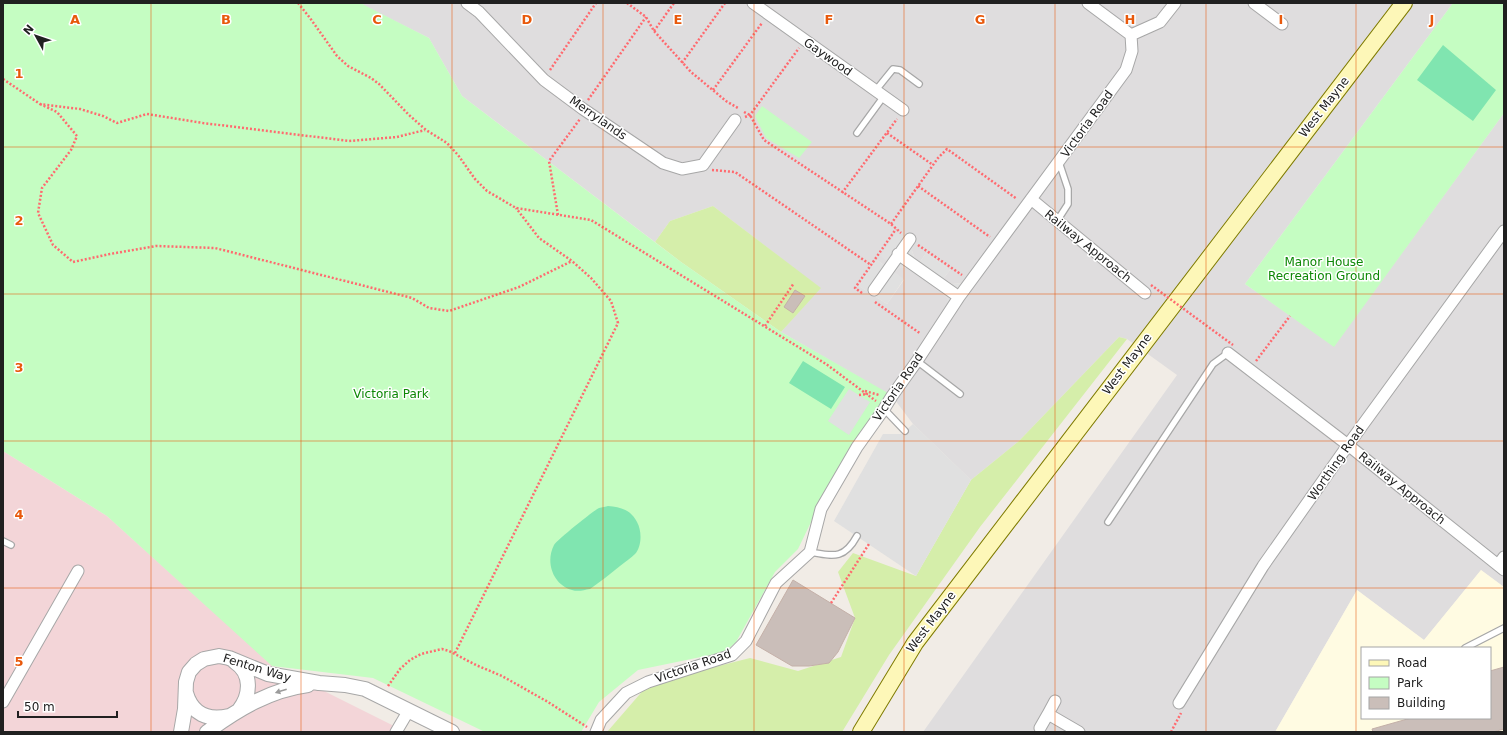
<svg xmlns="http://www.w3.org/2000/svg" width="1507" height="735" viewBox="0 0 1507 735" font-family="'DejaVu Sans',sans-serif">
  <style>
    .residential { fill: #dfddde; fill-rule: evenodd }
    .commercial { fill: #f3d5d8 }
    .education { fill: #fffbe2; fill-rule: evenodd }
    .grass { fill: #d5eeaa }
    .park { fill: #c5fdc2 }
    .pitch { fill: #80e5b0 }
    .parking { fill: #e0e0e0 }
    .building { fill: #cabeb9; stroke: #c4b0a8 }
    .lines { fill: none; stroke-linecap: round; stroke-linejoin: round }
    .service-casing { stroke: #a7a7a7; stroke-width: 8 }
    .minor-casing { stroke: #a7a7a7; stroke-width: 13 }
    .tertiary-casing { stroke: #a7a7a7; stroke-width: 16 }
    .secondary-casing { stroke: #7f7b00; stroke-width: 18 }
    .path { stroke: #ff6a6f; stroke-width: 2.5; stroke-dasharray: 2 2; stroke-linecap: butt }
    .service { stroke: #fff; stroke-width: 5.5 }
    .minor { stroke: #fff; stroke-width: 11 }
    .tertiary { stroke: #fff; stroke-width: 14 }
    .secondary { stroke: #fdf7b8; stroke-width: 16 }
    .path-bridge { stroke: #ff6a6f; stroke-width: 2.5; stroke-dasharray: 2 2; stroke-linecap: butt }
    .oneway { fill: #9b9b9b }
    .grid { fill: none; stroke: #e8590c; stroke-width: 1; stroke-opacity: 0.55 }
    .labels { text-anchor: middle; stroke-width: 3; stroke-linejoin: round; paint-order: stroke }
    .street-label { font-size: 12px; fill: #202020; stroke: #fff }
    .park-label { font-size: 12px; fill: #0c8805; stroke: #fff }
    .grid-label { font-size: 13px; text-anchor: middle; font-weight: bold; fill: #e8590c; stroke: #fff; stroke-width: 3; stroke-linejoin: round; paint-order: stroke }
  </style>
  <rect width="100%" height="100%" fill="#f1ece6"/>
  <path class="residential" d="M361,3H1453L1245,284L1334,346L1504,113V587L1481,570L1424,640L1357,590L1275,732H923L1177,375L1127,339L1119,337L1019,441L971,480L913,424L892,396L781,332L820,288L713,206L670,221L655,242L462,96L429,38L365,6ZM912,251L915,259L920,262L926,253L950,270L943,279L952,284L963,283L947,305V298L943,293L909,268L901,267L894,272L904,280L887,304L859,286L877,260L885,266L888,262Z"/>
  <path class="commercial" d="M3,451L107,516L272,665L406,732H3Z"/>
  <path class="education" d="M1481,570L1504,587V732H1275L1357,590L1424,640ZM1362,648H1490V718H1362Z"/>
  <path class="grass" d="M713,206L821,288L781,332L681,262L655,242L670,221Z
    M1119,337L1127,339L980,527L889,655L842,732H607L646,687L687,674L750,658L798,671L841,657L855,618L838,572L853,553L916,576L971,480L1019,441Z"/>
  <path class="park" d="M3,3H361L366,6L429,38L462,96L681,262L781,332L888,393L813,518L798,549L775,572L736,642L725,652L638,670L599,702L581,732H485L373,678L272,666L107,516L3,451Z
    M1453,3H1504V113L1334,347L1245,284Z
    M762,106L812,142L799,158L766,138L755,116Z"/>
  <path class="pitch" d="M1443,45L1496,90L1473,121L1417,80Z
    M803,361L845,387L831,409L789,383Z
    M608,506C621,507 631,510 637,522C642,531 642,546 635,554C631,558 625,562 620,566C610,574 600,582 590,589C584,590 578,592 572,590C553,585 545,562 554,545C557,540 593,511 599,508C602,507 606,507 608,506Z"/>
  <path class="parking" d="M896,232L914,243L912,251L915,259L920,262L926,253L950,270L943,279L952,284L964,283L947,306V298L943,293L909,268L901,267L894,272L904,279L887,304L859,286L877,260L885,266L888,262L880,256Z
    M849,389L870,402L849,435L828,421Z
    M913,424L971,480L916,576L834,521L883,434H902Z"/>
  <path class="building" d="M795,290L805,296L793,313L784,307Z
    M793,580L855,618L838,652L829,663L809,666H792L756,645Z
    M1504,667V729L1493,732H1373L1372,729L1411,718H1490V671Z"/>
  <g class="lines">
    <defs>
      <path id="service" d="M876,90L893,69L900,70L919,84
        M857,133L884,96
        M1057,221L1068,204V189L1059,162
        M917,361L960,394
        M884,409L905,431
        M1108,522L1213,364L1228,353
        M3,541L11,545
        M810,552C833,556 844,560 857,536
        M1465,648L1504,628"/>
      <path id="minor" d="M467,3L479,12L544,80L583,109L663,163L682,169L703,165L735,120
        M753,3L903,110
        M1088,3L1131,35
        M1254,3L1282,24
        M1131,35L1160,22L1175,3
        M1031,199L1145,293
        M898,254L959,297
        M874,290L910,239
        M1228,353L1348,445L1504,570
        M1498,565L1504,557
        M1055,701L1048,714L1079,732
        M3,702L78,571
        M1179,703L1263,566L1348,445L1504,231
        M1040,728L1048,714
        M396,732L409,710
        M596,732L601,720L626,693L648,682L732,655L746,641L776,583L810,552L821,509L857,447L884,409L892,396L917,361L959,297L1126,70L1132,51L1131,35"/>
      <path id="tertiary" d="M235,662C252,673 251,695 239,710
        M186,693C192,714 208,721 229,716
        M181,732L185,709L186,682L189,672L196,664L204,659L219,656L229,658L268,674L319,683L345,685L365,689L452,732
        M207,732C238,709 270,690 308,685"/>
      <path id="secondary" d="M861,732L915,643L1404,3"/>
    </defs>
    <use href="#service" class="service-casing"/>
    <use href="#minor" class="minor-casing"/>
    <use href="#tertiary" class="tertiary-casing"/>
    <use href="#secondary" class="secondary-casing"/>
    <path class="path" d="M298,3L310,18L337,56L348,66L371,78L379,84L409,115L426,130L447,143L458,155L475,179L487,191L516,208L591,220L826,364L876,401
      M627,3L646,17L654,31L691,72L726,101L738,108
      M654,31L674,3
      M682,63L725,3
      M550,70L596,3
      M3,79L40,104L80,109L103,116L117,123L147,114L203,123L349,141L397,137L425,130
      M713,90L762,23
      M588,100L646,17
      M40,104L57,112L77,136L71,150L42,188L38,213L53,245L73,262L110,254L156,246L215,248L412,298L429,308L449,311L519,287L572,261
      M744,112L750,115L764,140L891,224L901,233
      M745,117L750,115L799,48
      M887,133L933,165
      M712,170L735,172L871,265
      M918,186L990,237
      M842,193L897,119
      M558,215L549,161L580,119
      M891,224L938,158L947,149L1017,199
      M918,245L962,275
      M862,293L855,288L896,229
      M875,302L921,334
      M765,326L794,283
      M1256,361L1290,316
      M865,391L879,395
      M859,395L868,394
      M831,603L869,544
      M455,653L618,323L611,301L591,278L572,261L539,238L516,208
      M388,686L400,669L410,660L421,654L442,649L449,651L476,665L502,676L548,702L587,727
      M1171,732L1181,713"/>
    <use href="#service" class="service"/>
    <use href="#minor" class="minor"/>
    <use href="#tertiary" class="tertiary"/>
    <use href="#secondary" class="secondary"/>
    <path class="path-bridge" d="M1151,285L1233,345"/>
  </g>
  <defs><path id="oneway-solid" d="M-6-.8H1V-3.2L6.5 0L1 3.2V.8H-6Z"/></defs>
  <use class="oneway" href="#oneway-solid" transform="translate(281 691) rotate(162)"/>
  <path class="grid" d="M151,3V732M301,3V732M452,3V732M603,3V732M754,3V732M904,3V732M1055,3V732M1206,3V732M1356,3V732M3,147H1504M3,294H1504M3,441H1504M3,588H1504"/>
  <g class="labels">
    <g class="street-label">
      <text transform="translate(828 57) rotate(35)" y="4">Gaywood</text>
      <text transform="translate(1324 107) rotate(-52)" y="4">West Mayne</text>
      <text transform="translate(598 118) rotate(35)" y="4">Merrylands</text>
      <text transform="translate(1087 124) rotate(-54)" y="4">Victoria Road</text>
      <text transform="translate(1088 246) rotate(39)" y="4">Railway Approach</text>
      <text transform="translate(1127 364) rotate(-53)" y="4">West Mayne</text>
      <text transform="translate(898 387) rotate(-56)" y="4">Victoria Road</text>
      <text transform="translate(1336 463) rotate(-55)" y="4">Worthing Road</text>
      <text transform="translate(1402 488) rotate(39)" y="4">Railway Approach</text>
      <text transform="translate(931 622) rotate(-53)" y="4">West Mayne</text>
      <text transform="translate(693 666) rotate(-19)" y="4">Victoria Road</text>
      <text transform="translate(257 668) rotate(17)" y="4">Fenton Way</text>
    </g>
    <g class="park-label">
      <text x="1324" y="266">Manor House<tspan x="1324" dy="14">Recreation Ground</tspan></text>
      <text x="391" y="398">Victoria Park</text>
    </g>
  </g>
  <g class="grid-label">
    <text x="75" y="24">A</text>
    <text x="226" y="24">B</text>
    <text x="377" y="24">C</text>
    <text x="527" y="24">D</text>
    <text x="678" y="24">E</text>
    <text x="829" y="24">F</text>
    <text x="980" y="24">G</text>
    <text x="1130" y="24">H</text>
    <text x="1281" y="24">I</text>
    <text x="1432" y="24">J</text>
    <text x="19" y="78">1</text>
    <text x="19" y="225">2</text>
    <text x="19" y="372">3</text>
    <text x="19" y="519">4</text>
    <text x="19" y="666">5</text>
  </g>
  <rect width="1507" height="735" fill="none" stroke="#202020" stroke-width="8"/>
  <rect x="1361" y="647" width="130" height="72" fill="#ffffff" stroke="#a6a6a6"/>
  <rect x="1369" y="660" width="20" height="6" fill="#fdf7b8" stroke="#a6a6a6"/>
  <text x="1397" y="667" font-size="12" fill="#202020">Road</text>
  <rect x="1369" y="677" width="20" height="12" fill="#c5fdc2" stroke="#a6a6a6"/>
  <text x="1397" y="687" font-size="12" fill="#202020">Park</text>
  <rect x="1369" y="697" width="20" height="12" fill="#cabeb9" stroke="#a6a6a6"/>
  <text x="1397" y="707" font-size="12" fill="#202020">Building</text>
  <g transform="translate(36 36) rotate(310)" stroke="#ffffff" stroke-width="3" paint-order="stroke">
  <path d="M0-3L7 15L0 10L-7 15Z" fill="#202020"/>
  <text y="-6" font-size="11" font-weight="bold" text-anchor="middle" fill="#202020">N</text>
  </g>
  <path d="M18 711v6h99v-6" fill="none" stroke="#202020" stroke-width="2"/>
  <text x="24" y="711" font-size="12" fill="#202020" stroke="#ffffff" stroke-width="3" paint-order="stroke">50 m</text>
</svg>
